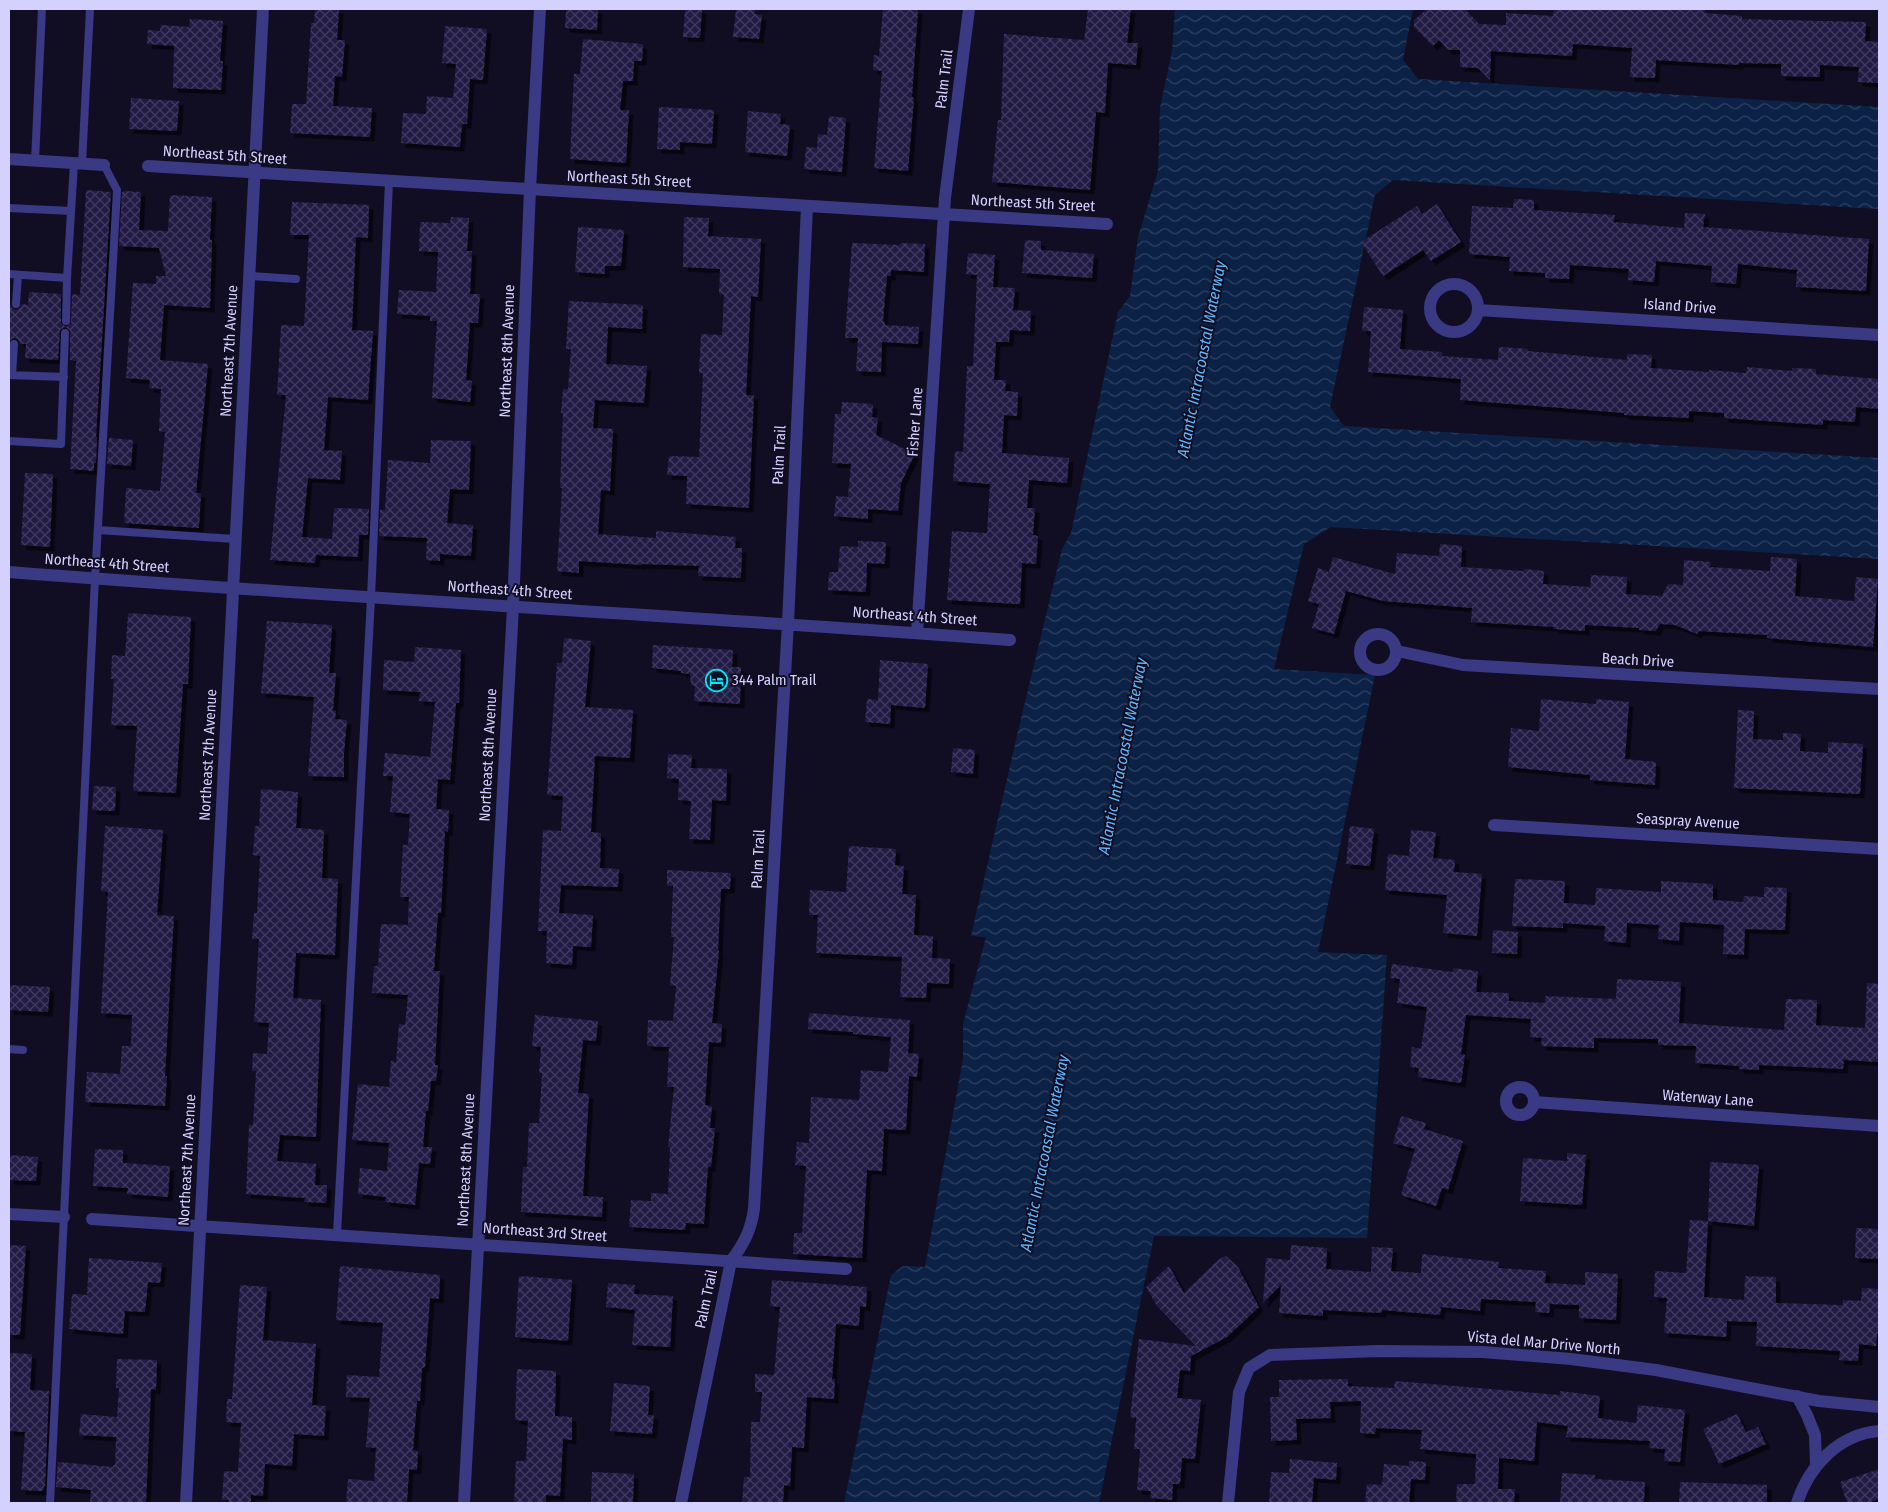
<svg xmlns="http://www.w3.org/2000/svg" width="1888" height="1512" viewBox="0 0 1888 1512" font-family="'Fira Sans Condensed',sans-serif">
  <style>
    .water { fill: url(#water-waves) }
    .building { fill: url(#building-cross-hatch); filter: url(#shadow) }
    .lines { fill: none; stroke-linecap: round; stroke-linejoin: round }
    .service { stroke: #3a3983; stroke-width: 8 }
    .minor { stroke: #3a3983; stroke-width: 12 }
    .labels { text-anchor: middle; stroke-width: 4; stroke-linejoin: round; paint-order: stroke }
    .street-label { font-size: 15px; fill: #d5d1ff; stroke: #110e24 }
    .poi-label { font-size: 15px; fill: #d5d1ff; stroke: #110e24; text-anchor: start }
    .water-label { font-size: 16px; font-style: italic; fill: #5fb9ff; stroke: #110e24 }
  </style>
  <defs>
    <pattern id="water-waves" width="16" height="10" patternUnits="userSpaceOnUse" patternTransform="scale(1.25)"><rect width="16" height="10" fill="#0b2246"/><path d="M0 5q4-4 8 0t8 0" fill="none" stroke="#2e4162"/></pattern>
    <pattern id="building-cross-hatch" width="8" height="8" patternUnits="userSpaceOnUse" patternTransform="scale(1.25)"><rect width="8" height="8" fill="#221a45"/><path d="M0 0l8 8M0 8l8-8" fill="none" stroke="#413a61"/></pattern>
    <filter id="shadow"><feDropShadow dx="4.5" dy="4.5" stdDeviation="0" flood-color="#0009"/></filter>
  </defs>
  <rect width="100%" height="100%" fill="#110e24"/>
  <path class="water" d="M1175,9H1413L1403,60L1418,79L1879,107V209L1393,180L1375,195L1330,407L1344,426L1879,458V559L1331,527L1304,544L1274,669L1375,675L1318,952L1387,955L1367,1238L1154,1236L1099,1503H844L891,1275L903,1266L925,1267L963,1059V1024L986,937L971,936L1019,727L1062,549L1071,533L1118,312L1130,296L1138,237L1158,171L1160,108L1172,51Z"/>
  <path class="building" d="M315,9H339L337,40H345L342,77L335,76L333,106L372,108L370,137L290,133L292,104H306L311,23H314Z
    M566,9H598L597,30L565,28Z
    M685,9H702L700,38L683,37Z
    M736,9H755V14L762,15L759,39L733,37Z
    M883,9H918L912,97L914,98L908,171L874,168L882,71L873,70L874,55L879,56Z
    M1088,9H1131L1127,43H1138L1136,65L1108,63L1105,113L1096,112L1090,190L992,182L998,120H1001L1004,34L1084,40Z
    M1427,9H1465L1479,24L1506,25V13L1553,16L1554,9H1694L1705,10V13L1742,16V19L1866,22L1865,41L1879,42V83L1858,82L1859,67L1820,65V77L1781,76V64L1739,63V65L1656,60L1655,78L1630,77L1632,48L1573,44L1572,56L1491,51L1490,80L1478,68L1460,67V50H1448L1439,40L1433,46L1414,27V20Z
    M190,19L223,21L220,61H223L221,90L173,88L174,46L147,44L148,30L160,31L161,25L189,27Z
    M445,26L487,29L483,80L470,79L467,124H462L460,147L401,143L403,113L426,114L427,96L453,98L456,64L442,63Z
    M583,39L643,44L642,61H634L633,81H623L620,110H629L626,163L570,159L574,74H580Z
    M131,98L179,101L177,131L129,129Z
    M659,107L714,110L712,144L680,142V150L657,149Z
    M748,111L781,114L780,124L790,125L787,156L745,152Z
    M829,116L846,118L842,172L804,169L806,147L817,148L818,134L827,135Z
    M86,190L111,192L96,437H97L96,463H94V471L70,469L76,361L70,360V330L65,327L60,330L58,360L25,358L26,344H20L19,341L15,338L11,339L9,342V303L12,308L16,310L20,308L22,304L28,305L29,292L61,294V323L66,327L71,323L72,294L80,295Z
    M126,191L141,192L139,230L168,231L170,195L212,197L210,240H212L210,308L164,305L160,360L208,364L196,493H201L199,528L124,523L126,488L160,491L165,432L159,431L161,389L149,388L150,380L126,378L133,283L156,284V276H166L159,248L119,246L122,192Z
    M1514,199L1534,200V210L1615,215L1614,222L1684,228L1685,213L1705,214L1703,227L1869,239L1866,291L1796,287L1797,270L1738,264L1736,284L1711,282L1712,266L1656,261L1654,282L1628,280L1629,269L1570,265L1569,279L1545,278V273L1509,271L1510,257L1469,254L1472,206L1513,208Z
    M292,202L369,205L368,238L356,237L352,330L373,331L368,400L328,397L324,450L342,451L340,480L308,478L302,537L332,539L334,508L369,509L368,535H359L358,557L316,555L315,563L270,560L286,395H277L281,325L304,326L309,235H290Z
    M1437,204L1461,242L1431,261L1423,250L1383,276L1361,242L1417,206L1422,214Z
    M451,217L469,218L467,251H472L470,294H480L478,323H470L466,380L472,381L470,402L432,398L437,321H430V316L397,314L399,290L436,292L438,252L419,251L420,222L450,223Z
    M684,217L709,218L708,236L761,239L758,297L751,296L746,395H754L749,508L686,504L687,476L667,475L669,456L699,457L703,373H699L701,334L722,335L724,295L719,294L720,269L683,267Z
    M578,227L624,230L621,266H605V274L575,272Z
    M1025,240L1041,241V250L1094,254L1092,278L1022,273Z
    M852,243L900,245V243L925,244L924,272L891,270V276H887L883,321L885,322V325L919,327L918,344L882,342L881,372L856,371L858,338H845Z
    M968,253L995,255L993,287L1015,288L1013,310L1031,311L1030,331L1010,330L1009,342H996L994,380H1006L1005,391L1018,392L1017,416L1004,415L1002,453L1069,458L1067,483L1029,480L1027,508H1035L1033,535L1038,536L1036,564L1022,563L1020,604L947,600L952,531L987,533L990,484L953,481L955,451L963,452L967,366H973L977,275L966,274Z
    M569,301L643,305L642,329L608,327L606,364L647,366L644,403L595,400L593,428L613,429L610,491L601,490L598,534L656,538V531L736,537L735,548H742L741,578L698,576L699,566L642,564V565L579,561V573L557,571L562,488H560L563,413H561L563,389H568L571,349H566Z
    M1364,307L1403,310L1400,349L1442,352V356L1498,360L1499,347L1528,349V351L1627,360V354L1652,355L1651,368L1709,372V370L1746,373L1747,367L1792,371V368L1816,369V374L1879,379V409L1856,407L1855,422L1823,420V425L1724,418V413L1689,411V418L1624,415V413L1460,400L1461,379L1368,372L1371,331H1362Z
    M842,402L873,404L872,417L878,418L876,435L915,454L901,483L898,511L868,509V519L834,516L836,496L848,497L851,464L832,463L835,414H841Z
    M109,438L133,440L131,466L107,464Z
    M431,440L471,441L469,490L450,489L447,523L473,525L471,556L440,554V561L426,560L427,538L379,536L380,510H385L388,460L430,463Z
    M25,473L53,474L50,547L21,545Z
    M858,541L886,542L885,564L867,563L866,592L828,590L829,572H838L840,546L858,547Z
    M1440,544L1462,546L1461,567L1524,571V569L1544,571L1543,584L1590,587L1591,575L1627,577L1626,594L1662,596L1668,584L1683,585L1684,560L1711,562L1710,567L1770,571L1771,557L1797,559L1795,596L1854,601L1856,577L1878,579L1873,647L1767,638V635L1699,631L1697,634L1675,625L1660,624L1656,631L1639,630V628L1585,625V631L1554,629V627L1471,622L1472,608L1383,601L1346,591L1334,634L1312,628L1319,604L1308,601L1318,568L1329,572L1333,557L1395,574L1397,553L1439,556Z
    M128,613L191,617L188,684H183L176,793L133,791L137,726L111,725L114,679H111L112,655L125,656Z
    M267,621L332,625L329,673H336L333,710L336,711L335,719L347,720L344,753V777L308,776L314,697L261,693Z
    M564,638L591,641L585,707L633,710L630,758L595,756L591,832L601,833L600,868L619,869L618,887L561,885L559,913L593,915L591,947L573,946L572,965L546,963L547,931H538L543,830L561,831L563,796L547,795L557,663H562Z
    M653,645L733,650L732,667H741L740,704L694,701L695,686L691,685L690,674L681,673V671L652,668Z
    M415,647L461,650L459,703H456L450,780L438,779L436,809L449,810L448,832L445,831L441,913H438L434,971H440L435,1065H438L436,1081H431L428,1111H426L423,1147H432L430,1164L419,1163L415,1205L385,1202L386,1197L358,1194L360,1168L387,1171L389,1143L352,1140L358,1084L389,1087L391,1061L396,1062L399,1024L405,1025L408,995L372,993L374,966H378L381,924L408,925L409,897H400L403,845H408L410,814L390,812L393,776H383L385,753L430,757L435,702L419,701L420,692L383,690L384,660L414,662Z
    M880,660L928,664L925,708L891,705L890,724L865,722L867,699L878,700Z
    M1541,699L1596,704V699L1629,702L1625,759L1656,762L1655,785L1590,780V775L1508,767L1511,728L1539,731Z
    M1738,710L1754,711L1753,739L1783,740V733L1801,734L1800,751L1828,753V742L1863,744L1860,794L1734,788Z
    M953,748L975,750L973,774L951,772Z
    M668,754L692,755L691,768L727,769L726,801L712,800L710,840L689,839L691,801L678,800L679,779L667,778Z
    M94,786L116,787L115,811L92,810Z
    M261,789L298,792L296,828L324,830L322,878L338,879L335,955L296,953L293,998L321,1000L316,1137L280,1135L277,1161L316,1164L315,1185H327L326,1203L304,1202L305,1198L246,1194L249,1125H253L256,1071H252L253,1053L267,1054L269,1023L254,1022L259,939H252L254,913H257L260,856L253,855L255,826H259Z
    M105,826L163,830L157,915L174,916L165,1076H167L165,1106L85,1102L87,1072L120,1074L122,1046H131L132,1015L101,1013L108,892L101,891Z
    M1350,826L1374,829L1370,866L1346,864Z
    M1411,830L1436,832L1433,858L1455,860L1454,872L1482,874L1477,936L1443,933L1447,895L1385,890L1388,854L1409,856Z
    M849,846L896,849L895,865L904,866L902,894L916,895L914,935L933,936L932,958L950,959L949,984L927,983L926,998L900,997L902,957L816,953L818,915H809L810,890L846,892Z
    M667,870L731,873L730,889H721L718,950L719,951L712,1023L722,1024L721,1043L709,1042L705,1105L712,1106L710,1128H715L711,1167H708L704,1224L686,1223L685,1230L629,1227L631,1200L651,1201V1193L668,1194L670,1148L668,1147L674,1087H667L669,1047L647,1046L648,1020L673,1021L676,986L670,985L674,937H671L673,886H667Z
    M1515,879L1565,881L1564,903L1595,905L1596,888L1661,892V881L1713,884V900L1743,902L1744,896L1764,897V887L1787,888L1785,930L1745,929L1744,955L1723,954L1724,925L1680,922L1679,941L1658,939L1659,925L1627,923L1626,943L1604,941L1605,926L1563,923V928L1512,926Z
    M1493,930L1518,932L1517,954L1492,953Z
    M1392,964L1453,972V968L1478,971L1476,992L1509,993V1001L1545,1003V996L1616,999L1617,979L1681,982L1679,1023L1784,1030L1786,999L1817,1000L1816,1025L1865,1028L1867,983L1879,984V1062L1844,1060L1843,1069L1759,1065V1070L1739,1069V1066L1695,1063L1696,1046L1658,1045V1039L1594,1038V1048L1541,1046L1542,1038L1530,1037L1531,1019L1466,1015L1461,1054L1465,1055L1461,1083L1418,1077L1419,1068L1410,1067L1412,1047L1421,1049L1427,1007L1397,1003L1400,979L1390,978Z
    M9,985L50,987L48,1012L9,1010Z
    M809,1013L910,1020L908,1053L919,1054L917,1077L909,1076L906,1130L884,1129L882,1171L867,1170L862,1258L793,1254L794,1233H802L806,1166L795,1165L797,1142L809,1143L811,1097L859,1100L861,1070L888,1072L891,1037L853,1034V1032L808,1029Z
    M535,1015L598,1021L596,1041L583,1040L578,1093L589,1094L583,1196L603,1197L602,1217L521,1212L523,1167H527L529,1123H539L542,1073H539L541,1047L532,1046Z
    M1401,1116L1426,1123L1424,1129L1463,1141L1448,1190L1442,1188L1436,1206L1401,1195L1415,1149L1393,1143Z
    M95,1149L123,1150V1163L170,1166L168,1197L127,1194L128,1188L93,1186Z
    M1567,1153L1586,1155L1582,1205L1520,1201L1523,1158L1567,1161Z
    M9,1155L38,1157L36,1181L9,1180Z
    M1710,1162L1759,1165L1754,1226L1708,1221Z
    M1690,1220L1708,1221L1704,1297L1744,1300L1745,1276L1776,1277V1303L1843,1305V1300L1861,1301L1862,1288L1879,1289V1334H1877L1876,1346L1859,1344L1858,1361L1839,1360L1840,1351L1756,1346L1757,1322L1727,1321L1726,1337L1664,1333L1667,1298L1654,1297L1655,1271L1686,1273Z
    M1856,1228L1879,1229V1259L1855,1258Z
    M9,1245L26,1246L20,1335H9Z
    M1291,1245L1327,1248L1326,1269L1371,1272L1372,1247L1393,1248L1391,1271L1421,1273L1422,1254L1499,1262L1498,1268L1546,1271L1545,1283L1585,1285V1272L1618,1274L1616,1320L1579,1318V1305L1550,1304L1549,1313L1535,1312L1536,1302L1481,1299L1480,1311L1441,1307L1440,1315L1382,1310L1381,1313L1323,1310V1316L1279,1313L1281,1285L1263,1303L1266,1258L1290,1260Z
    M1226,1256L1238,1267L1259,1307L1227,1337L1191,1356L1190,1371L1180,1370L1177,1398L1201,1400L1195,1459L1182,1458L1180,1484H1173L1172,1500L1150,1498L1151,1491L1137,1490L1140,1449H1134L1136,1418L1130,1417L1139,1339L1196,1346L1157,1306L1146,1287L1169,1266L1184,1293L1218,1260Z
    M89,1258L162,1263L160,1283L148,1282L145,1312L125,1311L123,1334L69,1329L72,1294L87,1295Z
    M340,1266L440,1275L439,1299L430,1298L425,1367L422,1368L420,1401H417L413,1450L418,1451L417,1470L409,1469L407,1503H346L348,1479L374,1481L376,1448L366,1447L370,1398L346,1397L347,1375L379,1377L383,1323L336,1320Z
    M519,1276L572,1280L568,1341L515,1337Z
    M772,1280L867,1287L866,1307L860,1306L859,1326L836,1324L832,1379H835L834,1399L807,1397L804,1448L792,1447L790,1486L784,1485L783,1503H742L744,1477H750L751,1422H760L762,1392H755V1374L774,1375L780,1307L770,1306Z
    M608,1283L635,1285L634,1294L673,1296L670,1347L632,1345L635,1310L606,1307Z
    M240,1285L267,1287L263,1340L316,1344L312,1405L326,1406L324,1436L294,1434L292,1466L265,1464L263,1496L251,1495V1503H228L229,1500H222L224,1471L238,1472L241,1423L226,1422L227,1399H232Z
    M9,1353L32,1354L30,1390L49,1391L45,1486H44L43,1491L21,1490L25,1432L9,1431Z
    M117,1359L157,1360L156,1390L151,1389L146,1503H90L91,1490L56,1487L58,1462L113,1467V1465H115L116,1437L79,1435L81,1414L117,1417L119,1388H116Z
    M517,1369L556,1371L555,1416L572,1417V1440L563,1439L560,1496L546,1495V1503H514L516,1461H526L528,1421L515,1420Z
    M1348,1379V1386L1394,1388L1395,1381L1560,1395V1391L1600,1396L1598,1418L1636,1423L1638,1405L1685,1410L1680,1462L1664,1461L1665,1449L1649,1448L1650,1441L1566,1437L1568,1426L1537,1422L1534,1461L1499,1458L1498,1489H1515L1514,1503H1456L1457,1484H1475L1476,1454L1420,1449L1422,1430L1376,1428L1375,1434L1360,1433L1361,1401L1330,1402L1331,1418L1296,1419L1297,1440L1271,1441L1270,1397H1279V1380Z
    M614,1383L650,1386L648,1415H654L652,1434L610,1431Z
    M1737,1414L1746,1432L1758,1427L1766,1444L1719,1464L1703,1429Z
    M1290,1459L1337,1463L1336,1480L1314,1478L1312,1503H1269L1271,1472L1289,1473Z
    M1409,1461L1426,1462L1425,1480L1411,1479L1409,1503H1365L1367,1484L1382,1485L1384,1464L1409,1466Z
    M1879,1469V1499L1868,1503H1847L1840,1482Z
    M592,1472L634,1474L633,1503H591Z
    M1562,1473L1595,1475V1479L1645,1482L1644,1503H1560Z
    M1680,1482L1767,1485V1503H1679Z"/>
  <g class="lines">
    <path class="service" d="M35,161L42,9
      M82,163L90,9
      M9,208L71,211
      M9,274L67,278L74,163
      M249,276L296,279
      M16,304L18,275
      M66,321L67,278
      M9,375L64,377
      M12,375L14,344
      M9,441L61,444L65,333
      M98,530L235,539
      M9,1049L23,1050
      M337,1234L371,598L389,181
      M50,1503L95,579L117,190L104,165"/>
    <path class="minor" d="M9,159L104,165
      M148,166L1107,224
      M1430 308a24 24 0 1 1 48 0a24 24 0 1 1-48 0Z
      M1478,310L1879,335
      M9,572C342,598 677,615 1010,640
      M917,633L945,198L969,9
      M1360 652a18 18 0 1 1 36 0a18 18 0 1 1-36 0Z
      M1397,651L1463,665L1879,689
      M1494,825L1879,849
      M1506 1101a14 14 0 1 1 28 0a14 14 0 1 1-28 0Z
      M1534,1102L1879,1126
      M9,1214L64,1217
      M92,1219L846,1269
      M1797,1396L1807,1415L1815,1435L1816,1464
      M186,1503L263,9
      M464,1503L513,607L530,189L540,9
      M681,1503L731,1261C744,1244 751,1230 754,1209L788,623L807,206
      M1228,1503L1239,1392L1249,1368L1270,1355L1378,1351L1483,1352L1571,1359L1656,1370L1819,1401L1879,1407
      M1797,1503C1809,1466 1839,1434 1879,1431"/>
  </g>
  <defs>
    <symbol id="hotel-ring" viewBox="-11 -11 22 22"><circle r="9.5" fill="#110e24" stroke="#00eafc" stroke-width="1.5"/><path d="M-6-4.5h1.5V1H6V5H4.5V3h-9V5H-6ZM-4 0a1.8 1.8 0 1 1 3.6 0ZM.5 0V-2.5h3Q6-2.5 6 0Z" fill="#00eafc"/></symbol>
  </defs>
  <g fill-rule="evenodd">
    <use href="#hotel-ring" x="704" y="668" width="25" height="25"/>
  </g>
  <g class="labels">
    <g class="street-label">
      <text transform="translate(944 79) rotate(-83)" y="5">Palm Trail</text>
      <text transform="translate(225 155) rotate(4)" y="5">Northeast 5th Street</text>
      <text transform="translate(629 179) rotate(3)" y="5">Northeast 5th Street</text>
      <text transform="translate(1033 203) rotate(3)" y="5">Northeast 5th Street</text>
      <text transform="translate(1680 306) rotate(4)" y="5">Island Drive</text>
      <text transform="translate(229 351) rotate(-87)" y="5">Northeast 7th Avenue</text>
      <text transform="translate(507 351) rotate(-88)" y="5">Northeast 8th Avenue</text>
      <text transform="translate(915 422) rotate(-86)" y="5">Fisher Lane</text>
      <text transform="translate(779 455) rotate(-87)" y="5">Palm Trail</text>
      <text transform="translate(107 563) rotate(4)" y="5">Northeast 4th Street</text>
      <text transform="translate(510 590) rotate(4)" y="5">Northeast 4th Street</text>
      <text transform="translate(915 616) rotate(4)" y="5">Northeast 4th Street</text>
      <text transform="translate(1638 660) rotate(3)" y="5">Beach Drive</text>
      <text transform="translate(208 755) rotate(-87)" y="5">Northeast 7th Avenue</text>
      <text transform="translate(488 755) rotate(-87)" y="5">Northeast 8th Avenue</text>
      <text transform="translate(1688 821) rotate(3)" y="5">Seaspray Avenue</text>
      <text transform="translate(758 859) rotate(-87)" y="5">Palm Trail</text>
      <text transform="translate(1708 1098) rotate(4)" y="5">Waterway Lane</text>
      <text transform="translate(187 1160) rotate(-87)" y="5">Northeast 7th Avenue</text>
      <text transform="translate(466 1160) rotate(-87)" y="5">Northeast 8th Avenue</text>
      <text transform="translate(545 1232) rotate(4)" y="5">Northeast 3rd Street</text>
      <text transform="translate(706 1299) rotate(-78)" y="5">Palm Trail</text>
      <text transform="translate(1544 1343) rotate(5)" y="5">Vista del Mar Drive North</text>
    </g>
    <g class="poi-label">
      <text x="732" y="685">344 Palm Trail</text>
    </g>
    <g class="water-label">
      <text transform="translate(1201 359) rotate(-79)" y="6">Atlantic Intracoastal Waterway</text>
      <text transform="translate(1122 756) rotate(-79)" y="6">Atlantic Intracoastal Waterway</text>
      <text transform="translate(1044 1153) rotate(-79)" y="6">Atlantic Intracoastal Waterway</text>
    </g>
  </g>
  <rect width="1888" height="1512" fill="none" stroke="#d5d1ff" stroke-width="20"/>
</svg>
